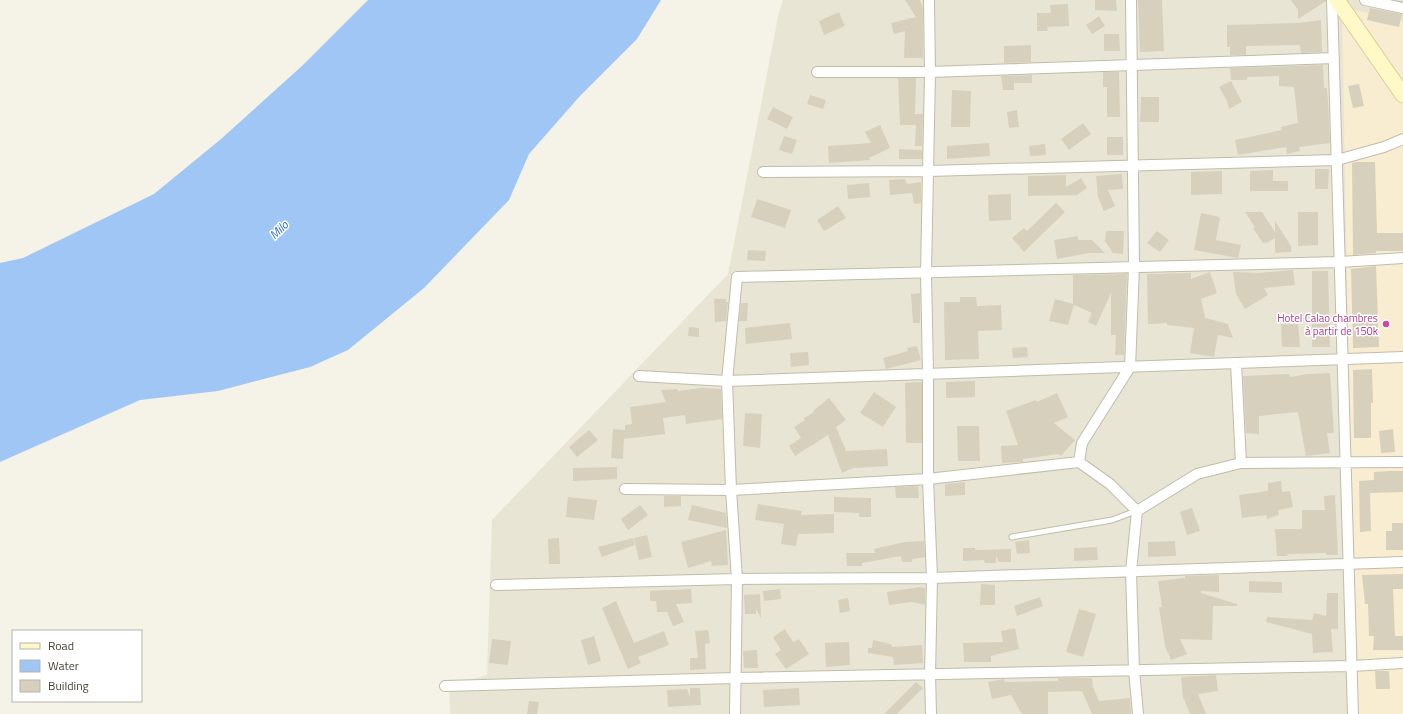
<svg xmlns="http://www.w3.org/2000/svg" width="1403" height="714" viewBox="0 0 1403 714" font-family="'Titillium Web',sans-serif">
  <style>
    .residential { fill: #e9e5d5 }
    .commercial { fill: #f8edd1 }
    .water { fill: #a0c6f5 }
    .building { fill: #d7d0bc }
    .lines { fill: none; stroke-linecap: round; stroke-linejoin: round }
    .lane-casing { stroke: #c1bca9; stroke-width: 7 }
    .street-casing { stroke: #c1bca9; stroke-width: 12 }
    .secondary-casing { stroke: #d8cf94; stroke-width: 17 }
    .lane { stroke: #fff; stroke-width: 5 }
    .street { stroke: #fff; stroke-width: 10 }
    .secondary { stroke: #fff9c7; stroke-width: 15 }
    .hotel-dot { fill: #d1479c; stroke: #fff; stroke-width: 1.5 }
    .labels { text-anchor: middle; stroke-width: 3; stroke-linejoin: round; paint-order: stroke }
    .hotel-label { font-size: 11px; fill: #b23c85; stroke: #fff; text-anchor: end }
    .water-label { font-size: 12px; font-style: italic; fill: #2768bc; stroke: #fff }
  </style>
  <rect width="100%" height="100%" fill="#f5f2e7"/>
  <path class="residential" d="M783,0H1403V714H450L449,686L487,675L492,520L728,274L779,12Z"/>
  <path class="commercial" d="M1342,7L1403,21V714H1355Z"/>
  <path class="water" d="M368,0H661L637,39L579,97L529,154L509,200L424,288L348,350L310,367L218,391L140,400L0,462V263L23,258L154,194L221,139L303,65Z"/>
  <path class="building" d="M905,0H920L923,9V58H904L905,31L894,34L891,23L916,17Z
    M1095,0H1116L1117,11L1095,10Z
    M1138,0H1162L1164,51L1140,52Z
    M1291,0H1326V1L1298,19V10Z
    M1068,4L1069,26L1047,27L1048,31H1037V13H1051L1050,5Z
    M1370,8L1402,14L1399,27L1367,20Z
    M839,12L845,26L824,35L819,21Z
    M1099,16L1105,26L1092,34L1086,25Z
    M1321,20L1322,52L1301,53L1300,45L1246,46V55H1230V47H1227V25L1298,23Z
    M1104,34H1119L1120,51H1104Z
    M1031,45V62L1004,63V46Z
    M1323,65L1324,88H1327L1328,101L1330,143L1299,147L1300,151L1287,154L1286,147L1238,155L1235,140L1282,130L1281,127L1298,123L1294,87L1279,86V76L1247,77V80H1231L1230,68Z
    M1103,72H1119L1120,117H1107V87H1103Z
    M1032,75V83H1014V90H1003L1001,76Z
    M898,78H916L915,114H923L922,146H915L916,125H900Z
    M1231,81L1242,102L1229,109L1227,101L1219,87Z
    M1359,84L1364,106L1353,108L1348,86Z
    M952,90L971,91L970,127H951Z
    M810,95L826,100L823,109L807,104Z
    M1141,97H1159V122H1140Z
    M773,107L793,117L787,129L767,119Z
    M1017,110L1019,127L1009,128L1007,112Z
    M1083,123L1091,134L1069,150L1061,139Z
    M880,125L890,148L869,158L870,160L829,163L828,146L871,143L865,132Z
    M784,136L797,140L792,154L779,150Z
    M1107,137H1123V155H1107Z
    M989,143L990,156L947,159V146Z
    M1045,144L1046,155L1030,156L1029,146Z
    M899,149L922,150V159H899Z
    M1356,162H1375L1377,233H1403V251H1376V253L1353,255L1352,163Z
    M1315,169H1329L1328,189H1315Z
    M1273,170V181H1288V191H1250V171Z
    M1222,171V194L1191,195V172Z
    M1122,174L1123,189L1108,190L1115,206L1104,211L1098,197L1096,176Z
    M1066,175V187L1081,178L1087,188L1077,195L1028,196V176Z
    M905,179L907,184L921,182V203L914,204L912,193L890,195L889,180Z
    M869,183L870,197L848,199L847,185Z
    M1011,194V220L989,221L988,195Z
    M757,199L791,210L785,228L751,217Z
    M1056,203L1065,212L1024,252L1012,238L1024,228L1027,231Z
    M838,206L846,218L824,231L817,220Z
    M1245,212H1262L1275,232V221L1291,246V252L1275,253V238L1266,243H1263L1253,228L1255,227Z
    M1298,212H1318V245L1298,246Z
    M1201,213L1220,217L1216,240L1241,245L1238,258L1194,250Z
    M1106,231H1124L1123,254L1113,253L1105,241Z
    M1157,231L1169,240L1160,252L1147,243Z
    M1078,236V240H1092L1105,253H1089L1057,259L1054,240Z
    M748,250L766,251L765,261L747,260Z
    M1376,266L1379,347L1353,348L1351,269Z
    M1293,270L1295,285L1264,288L1268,295L1245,309L1236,294L1233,272L1258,273Z
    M1312,271H1328L1330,347H1312Z
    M1210,272L1217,293L1201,299L1205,318L1228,324L1233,338L1218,335L1214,357L1190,353L1194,328L1167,325V323L1148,324L1147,274L1191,273V279Z
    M1127,274L1124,355H1115L1116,335H1111V293L1096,326L1088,322L1092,313L1074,305L1068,325L1049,321L1055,299L1073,304V275Z
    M920,293V323H913L911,294Z
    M960,297H976L977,306L1001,305L1002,330L978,331L979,359L945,360L944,302H960Z
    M714,299H726V302H728L726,321L715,322Z
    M741,303H748L747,321H739Z
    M790,323L792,339L746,344L745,328Z
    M1281,324H1298L1300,347H1282Z
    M689,327L699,328V337L688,336Z
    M917,346L921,360L886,369L883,358L908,351L907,348Z
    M1027,347L1028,357L1013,358L1012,348Z
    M808,352L809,365L791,367L790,353Z
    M1372,369L1373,403H1371V438H1354L1353,370Z
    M1330,373L1334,433H1327L1330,453L1306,456L1298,412L1259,416V434L1246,433L1243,376L1289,374L1290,377L1308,374Z
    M975,381V397L946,398V382Z
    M922,382V443H906L905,383Z
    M701,388L721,389L722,419L686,424L685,415L663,418L665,434L624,439L623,459L611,458L613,429L625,430V425L632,424L630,407L666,402L661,390L677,389L678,391Z
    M874,392L896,407L883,427L860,413Z
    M1057,393L1068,417L1054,423L1075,440L1061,456L1058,454L1023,459V462L1002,463L1001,446L1018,445L1006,411L1036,400L1037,402Z
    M829,398L846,420L836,427L846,451L887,449L888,466L853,468L842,473L828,435L795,456L789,446L801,438L794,427L805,420L804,418L814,412L813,411Z
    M745,413L762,414L760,448L743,446Z
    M957,426H979L980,461H958Z
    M1393,429L1395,452L1381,453L1379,431Z
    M589,430L598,440L577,457L569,447Z
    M617,467V479L573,481V468Z
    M1388,471H1403V492L1370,493L1371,531L1360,532L1359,481L1374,480V472Z
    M1281,481L1282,492L1290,491L1293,507L1278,510L1279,515L1267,519L1266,515L1242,518L1239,495L1268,491V483Z
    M965,482V495L945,496V484Z
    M918,486L919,498H896L895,487Z
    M1335,495L1338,555H1326V553L1287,554L1288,556H1277L1275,529H1302V510H1325L1324,496Z
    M664,496H681V506L664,507Z
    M568,497L597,500L594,520L566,517Z
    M834,497L871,498V517H859V513L834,512Z
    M758,504L802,511L801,515L834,514V533L798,534L796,546L781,544L784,524L755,520Z
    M640,505L648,515L628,530L621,519Z
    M692,505L726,513L727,528L688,520Z
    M1192,508L1200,531L1187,535L1180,512Z
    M1392,523H1403V550H1386V531H1392Z
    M726,530L728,565L712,566L711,561L688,568L681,542Z
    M647,535L652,557L639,560L634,538Z
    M559,538L560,564H549L548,539Z
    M633,538L635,545L602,557L598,547Z
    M1029,540L1030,553L1017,554L1015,542Z
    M924,541L925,557L912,559V562H902L901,556L862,563V566H847L846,553H875L874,549L905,542Z
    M1175,541L1176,556L1148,557V542Z
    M1097,547L1098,560L1074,561V548Z
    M963,548H975V550L1011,549V562H999L996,556V563H985L984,560L963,561Z
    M1403,574V589H1393L1395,636H1403V650H1373L1374,636H1369L1368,604H1365L1362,575Z
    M1219,575V592L1201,591V593L1237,604V606H1213L1212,640L1180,639L1187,654L1171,660L1165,646L1159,607H1162L1158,581L1185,578V576Z
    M1249,581L1282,582V593L1249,592Z
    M981,584L995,585V605H980Z
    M920,587L925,588V605L912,602L889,605L887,592Z
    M691,589L692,603L676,604L684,622L673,626L667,612H657L656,601H650V591Z
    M780,589L781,599L764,601L763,591Z
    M1327,593H1338V629H1331L1333,652L1313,653L1312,634L1266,622L1267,617L1312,620L1314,613L1326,616Z
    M760,594L761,618L756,609V614H745L744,595Z
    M1040,597L1043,606L1017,616L1014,606Z
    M848,598L850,611L840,613L838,600Z
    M616,601L634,643L664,631L669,645L638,657L641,663L628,669L602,608Z
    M1079,609L1096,614L1083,657L1066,652Z
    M1015,628L1019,649L991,656V662H964L963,643L1003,642L1001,631Z
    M785,629L793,642L799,639L809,654L786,669L775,654L781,650L773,637Z
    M708,630L710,643L705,644L706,669L690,670V658H698L695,631Z
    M594,636L601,661L588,665L581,640Z
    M492,639L511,641L508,665L489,663Z
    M873,640L891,644L892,647L922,645L923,663L894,665L893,657L868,653V648H872Z
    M849,642L850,665L826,667L825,643Z
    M757,650L758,668H744L743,651Z
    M1375,671H1389L1390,689H1376Z
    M1216,675L1218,691L1198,694L1206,714H1190L1183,697L1181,677Z
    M1058,678H1092L1093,687L1099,701L1130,698L1131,714H1092L1082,691L1048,692V714H1022L1011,695L992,699L988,682L1004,679L1005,682L1058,681Z
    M916,682L923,688L897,714H884Z
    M690,688H700L701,705L668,707L667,690L687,689L690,697Z
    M799,688L800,705L764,707L763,690Z
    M529,701L539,702L537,714H527Z"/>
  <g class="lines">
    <defs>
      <path id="lane" d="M1012,537L1112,520L1136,511"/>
      <path id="street" d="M929,0L930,72L926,273L928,374V479L932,578L930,675L931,714
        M1332,0L1353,714
        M1365,0L1403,8
        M817,72H930L1334,58
        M763,172L928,171L1337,160L1384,147L1403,139
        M1236,363L1241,463
        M639,376L727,381L1403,357
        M1079,462L1082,443L1130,367L1134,267L1131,0
        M625,489L731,490L928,479L1079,462L1110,484L1137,511L1131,572L1134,670L1138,714
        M1137,511L1197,474L1241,463L1403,462
        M496,585L737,579L932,578L1403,562
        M445,686L735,678L1352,666L1403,663
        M735,714L737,579L731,490L727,381L737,277L1340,262L1403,258"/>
      <path id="secondary" d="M1337,0L1403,95"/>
    </defs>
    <use href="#lane" class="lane-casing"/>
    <use href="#street" class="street-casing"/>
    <use href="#secondary" class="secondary-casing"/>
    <use href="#lane" class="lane"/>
    <use href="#street" class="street"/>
    <use href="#secondary" class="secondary"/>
  </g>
  <circle class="hotel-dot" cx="1386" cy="324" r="4"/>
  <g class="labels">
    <g class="hotel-label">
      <text x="1378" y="322">Hotel Calao chambres<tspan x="1378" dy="13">à partir de 150k</tspan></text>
    </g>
    <g class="water-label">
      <text transform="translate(279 230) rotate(-44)" y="4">Milo</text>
    </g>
  </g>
  <rect x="12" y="630" width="130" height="72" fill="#ffffff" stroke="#b6b4ae"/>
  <rect x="20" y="643" width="20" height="6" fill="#fff9c7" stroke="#b6b4ae"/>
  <text x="48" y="650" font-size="12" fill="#484435">Road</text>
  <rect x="20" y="660" width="20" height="12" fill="#a0c6f5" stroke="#b6b4ae"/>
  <text x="48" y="670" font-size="12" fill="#484435">Water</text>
  <rect x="20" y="680" width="20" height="12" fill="#d7d0bc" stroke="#b6b4ae"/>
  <text x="48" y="690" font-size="12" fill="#484435">Building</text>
</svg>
